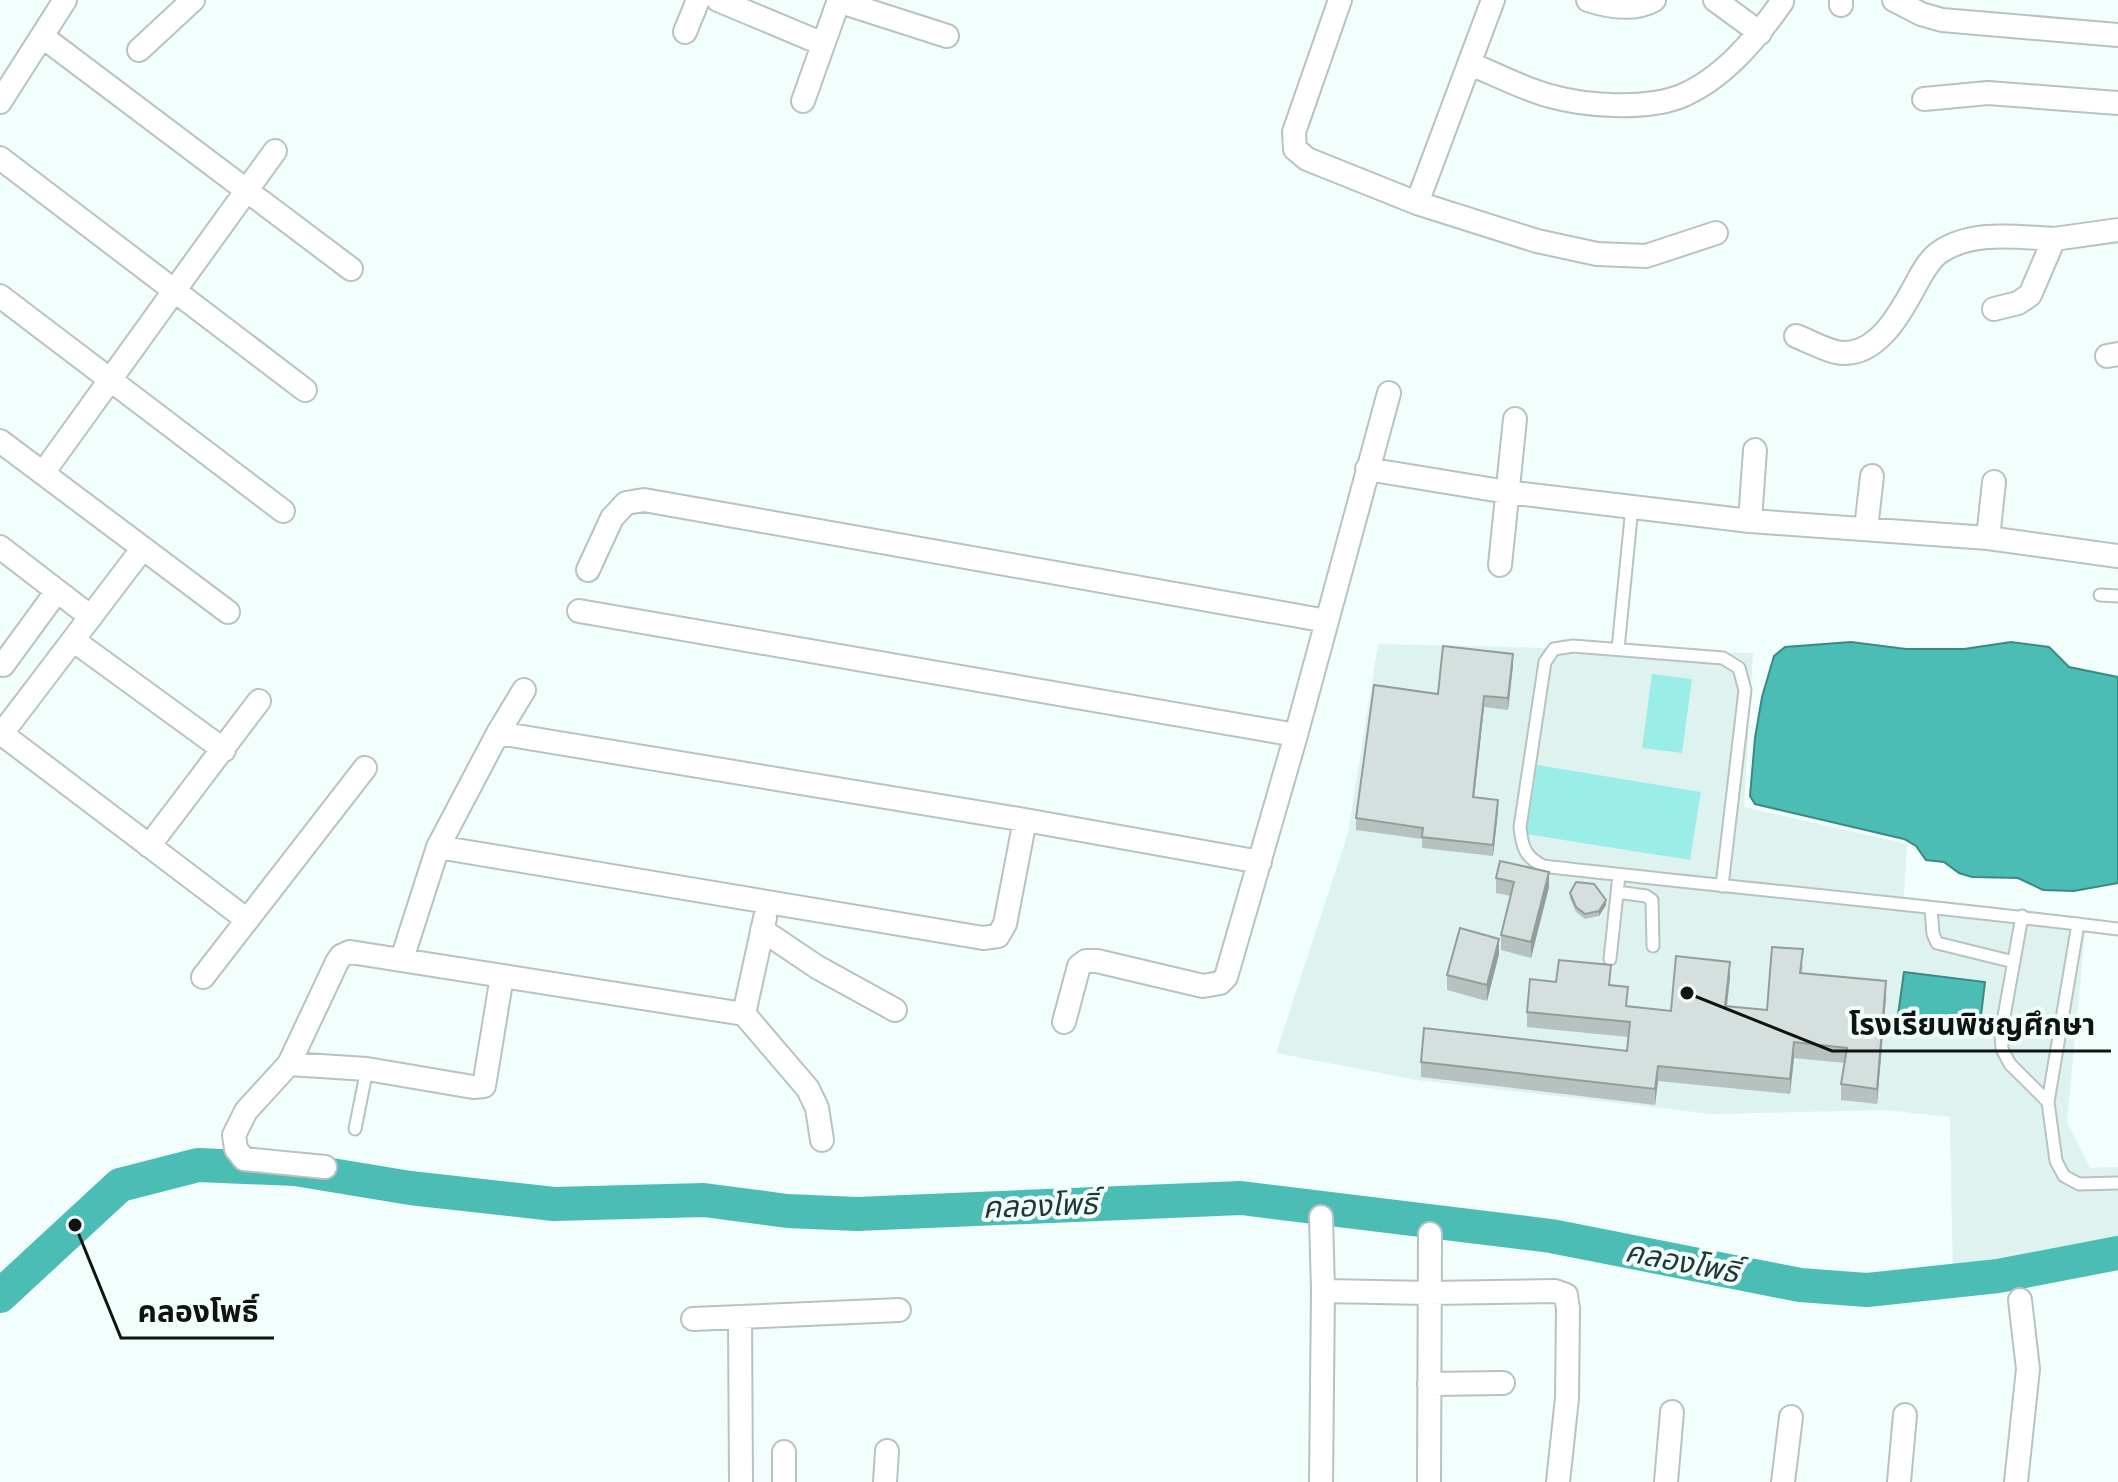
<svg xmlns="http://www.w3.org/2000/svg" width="2118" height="1482" viewBox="0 0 2118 1482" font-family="'Fira Sans','Noto Sans Thai',sans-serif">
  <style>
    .built { fill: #def2f0 }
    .green { fill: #9beee7 }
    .water { fill: #4cbdb5; stroke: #3a8a84; stroke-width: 2 }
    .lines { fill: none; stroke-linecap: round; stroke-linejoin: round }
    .river { stroke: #4cbdb5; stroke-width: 34 }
    .lane-casing { stroke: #b8c3c1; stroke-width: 15 }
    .street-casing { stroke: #b8c3c1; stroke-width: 26 }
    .lane { stroke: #fff; stroke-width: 11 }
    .street { stroke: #fff; stroke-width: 22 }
    .wall { fill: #b7c1bf }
    .shaded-wall { fill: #959d9b }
    .building { fill: #d5e0de; stroke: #959d9b; stroke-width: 2 }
    .labels { text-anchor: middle; stroke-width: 8; stroke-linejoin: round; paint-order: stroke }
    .water-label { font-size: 30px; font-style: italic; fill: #1f3836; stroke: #f2fefc }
    .leader { fill: none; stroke: #0f1312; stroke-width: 3 }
    .callout-dot { fill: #0f1312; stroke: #f2fefc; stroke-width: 3 }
    .callout-label { font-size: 30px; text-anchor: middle; font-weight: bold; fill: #0f1312; stroke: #f2fefc; stroke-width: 8; stroke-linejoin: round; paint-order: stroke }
  </style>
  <rect width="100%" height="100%" fill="#f2fefc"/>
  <path class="built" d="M1378,644L1753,653L1744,807L1907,844L1903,911L2085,932L2067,1122L2090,1168L2118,1167V1252L1953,1281L1950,1117L1885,1110L1712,1114L1417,1080L1276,1053L1348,833Z"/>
  <path class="green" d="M1652,674L1692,679L1682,753L1642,748Z
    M1537,765L1701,792L1690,860L1526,834Z"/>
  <path class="water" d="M1851,642L1906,649H1964L2011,642L2049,647L2069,667L2118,677V883L2074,891L2043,890L2018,878L1972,877L1959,873L1944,862L1926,860L1916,846L1904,839L1755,804L1750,796L1755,738L1762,697L1774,656L1785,647Z
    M1904,972L1985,982L1979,1032L1897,1022Z"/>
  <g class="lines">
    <path class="river" d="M0,1296L120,1185L198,1165L295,1169L410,1188L554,1204L704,1200L787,1211L857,1214L1241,1198L1551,1236L1800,1285L1867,1290L1998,1276L2118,1253"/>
    <defs>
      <path id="lane" d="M2100,595L2118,596
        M1618,649L1632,507
        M1722,886L1745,690L1739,668L1723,658L1573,646L1554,649L1545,662L1520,827C1522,847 1525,857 1543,866C1735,888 1927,905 2118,929
        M1617,892L1646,896L1652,900L1653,946
        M1931,908L1933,934L1937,943L2014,962
        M2022,916L2001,1033L2002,1049L2010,1064L2048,1102L2056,1161L2064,1176L2079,1184L2118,1183
        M1610,959L1619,875
        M2048,1102L2078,924
        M355,1129L367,1069"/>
      <path id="street" d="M718,0L823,44
        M1340,0L1294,132L1295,149L1307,159L1417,203L1537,241L1597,254L1646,256L1716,233
        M1588,0C1609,7 1634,11 1654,0
        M1715,0L1760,33
        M1841,0V5
        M1894,0L1921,14L1942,20L2118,35
        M838,1L947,36
        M685,32L698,0
        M43,37L351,269
        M139,50L193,0
        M1470,64C1496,74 1523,89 1550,96C1585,106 1644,110 1679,97C1722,80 1756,39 1782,2
        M1924,99L1988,93L2118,103
        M803,101L839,0
        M0,102L65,0
        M0,158L305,390
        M1417,203L1493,0
        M0,296L283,511
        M1994,309L2018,303L2030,295L2054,239L2118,230
        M1796,336C1809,341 1823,349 1836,352C1875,360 1900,314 1915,286C1921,275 1929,259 1940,252C1972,230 2017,237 2054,239
        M2107,356L2118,354
        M0,441L228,612
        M1367,469L1507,492L1750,521L1988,538L2118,556
        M43,473L275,151
        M1750,521L1755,450
        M1866,529L1872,476
        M1988,538L1994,482
        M0,547L91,617
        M1500,565L1515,419
        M588,570L612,518L626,503L644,500L1327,621
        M579,611L1296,735
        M73,640L224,750
        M3,665L57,591
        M498,733L1025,820L1260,862
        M2,734L246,919
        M0,736L143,548
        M149,846L259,701
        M438,847L983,938L998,936L1005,924L1025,820
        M762,930L817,967L895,1010
        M402,959L438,847L498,733L524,690
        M203,977L365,768
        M744,1014L765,918
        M1064,1022L1079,966L1086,961H1097L1203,986L1220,983L1226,977L1296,735L1389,393
        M289,1064L367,1069L473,1087L484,1086L502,976
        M325,1167L244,1159L236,1149L234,1135L246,1111L289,1064L337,962L341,956L350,952L744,1014L808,1089L817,1108L822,1140
        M1321,1217L1323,1291L1321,1482
        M1323,1291L1430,1293L1555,1291L1566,1295L1568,1309L1567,1398L1558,1482
        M740,1317L741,1482
        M693,1319L899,1310
        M1429,1384L1503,1383
        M784,1452V1482
        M885,1482L887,1451
        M1429,1482L1430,1234
        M1666,1482L1672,1412
        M1783,1482L1791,1417
        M1899,1482L1905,1415
        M2016,1482L2028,1369L2020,1300"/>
    </defs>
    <use href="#lane" class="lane-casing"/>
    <use href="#street" class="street-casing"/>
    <use href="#lane" class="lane"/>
    <use href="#street" class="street"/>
  </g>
  <path class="wall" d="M1513,665L1508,710L1484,707L1474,797L1498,811L1493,856L1422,848V839L1356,830V818L1438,694Z
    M1496,878L1549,887L1531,958L1501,950V935L1511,896L1496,893Z
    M1570,893L1606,905L1599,916L1585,919L1576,912L1570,898Z
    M1499,954L1487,1001L1447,990V975Z
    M1803,965L1802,973L1886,997L1877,1104L1841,1100V1084L1845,1063L1794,1058L1790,1094L1658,1081L1655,1105L1421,1077V1062L1627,1051L1628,1037L1527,1027V1012L1556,982L1611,985L1628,1007L1671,1011L1730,977L1727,1006L1767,1010Z"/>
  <path class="shaded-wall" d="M1513,654V665L1508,710V698Z
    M1484,696V707L1473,808V797Z
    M1498,800V811L1493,856V845Z
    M1549,872V887L1531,958V942Z
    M1606,900V905L1599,916V911Z
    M1499,939V954L1487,1001V985Z
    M1730,962V977L1725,1022V1006Z
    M1886,981V997L1877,1104V1089Z
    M1794,1042V1058L1790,1094V1079Z
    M1658,1066V1081L1655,1105V1089Z"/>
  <path class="building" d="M1443,646L1513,654L1508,698L1484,696L1473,797L1498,800L1493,845L1422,837L1423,828L1356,818L1374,685L1438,694Z
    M1500,861L1549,872L1531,942L1501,935L1514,882L1496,878Z
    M1576,882L1594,884L1606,900L1599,911L1585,914L1576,907L1570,893Z
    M1460,928L1499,939L1487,985L1447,975Z
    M1772,947L1803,949L1800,973L1886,981L1877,1089L1841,1084L1847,1048L1794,1042L1790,1079L1658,1066L1655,1089L1421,1062L1424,1028L1627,1051L1630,1022L1527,1012L1530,979L1556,982L1559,960L1611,965L1609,985L1628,987L1626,1006L1671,1011L1676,956L1730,962L1725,1006L1767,1010Z"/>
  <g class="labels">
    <g class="water-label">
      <text transform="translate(1040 1206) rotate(-2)" y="10">คลองโพธิ์</text>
      <text transform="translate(1682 1262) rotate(11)" y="10">คลองโพธิ์</text>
    </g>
  </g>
  <path class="leader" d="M1687 993L1832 1051H2111M75 1225L121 1338H274"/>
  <g class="callout-dot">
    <circle cx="1687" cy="993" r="8"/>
    <circle cx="75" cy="1225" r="8"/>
  </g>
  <g class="callout-label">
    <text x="1972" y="1035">โรงเรียนพิชญศึกษา</text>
    <text x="198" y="1322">คลองโพธิ์</text>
  </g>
</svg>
